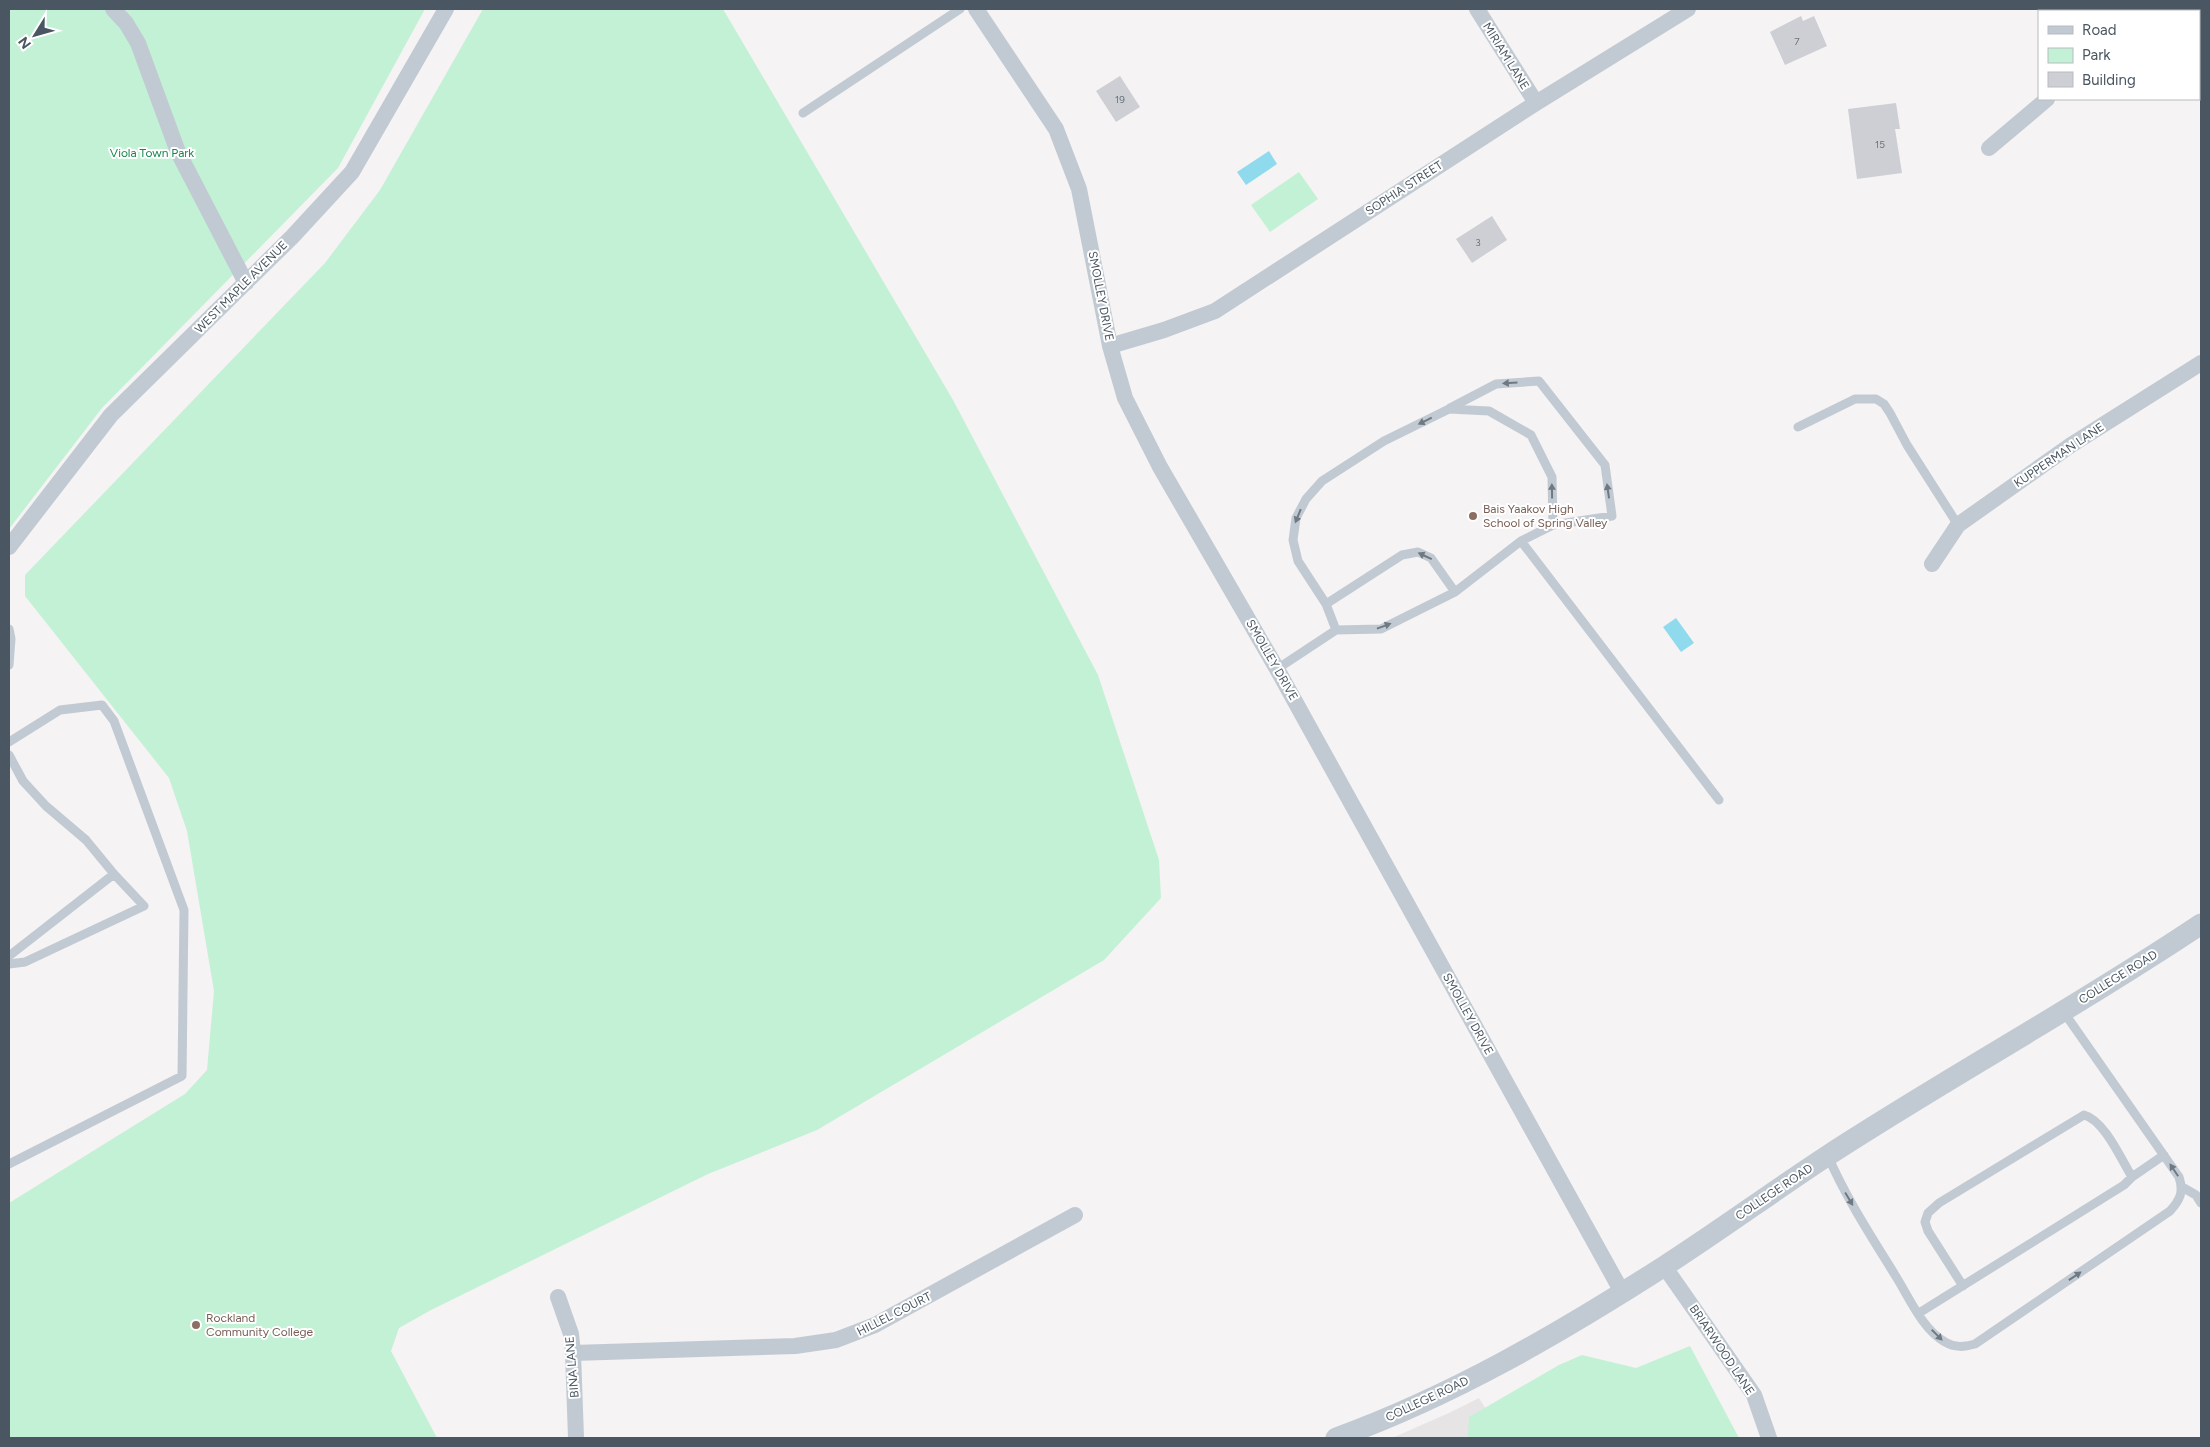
<svg xmlns="http://www.w3.org/2000/svg" width="2210" height="1447" viewBox="0 0 2210 1447" font-family="Figtree,sans-serif">
  <style>
    .education { fill: #e6e4e5 }
    .green { fill: #c3f1d5 }
    .water { fill: #90daee }
    .building { fill: #cdcfd5 }
    .lines { fill: none; stroke-linecap: round; stroke-linejoin: round }
    .service { stroke: #c1cad2; stroke-width: 9 }
    .minor { stroke: #c1cad2; stroke-width: 16 }
    .tertiary { stroke: #c1cad2; stroke-width: 21 }
    .oneway { fill: #6e7983 }
    .education-dot { fill: #8d6e63; stroke: #fff; stroke-width: 2 }
    .labels { text-anchor: middle; stroke-width: 4; stroke-linejoin: round; paint-order: stroke }
    .number-label { font-size: 10px; fill: #6b747e }
    .street-label { font-size: 12px; fill: #4a5661; stroke: #fff }
    .park-label { font-size: 12px; fill: #17864f; stroke: #fff }
    .education-label { font-size: 12px; fill: #785e54; stroke: #fff; text-anchor: start }
  </style>
  <rect width="100%" height="100%" fill="#f5f3f3"/>
  <path class="education" d="M1479,1398L1504,1438H1392L1449,1413Z"/>
  <path class="green" d="M9,9H425L338,168L102,408L9,529Z
    M483,9H723L953,400L1098,675L1159,860L1161,898L1104,960L817,1130L708,1174L431,1310L399,1328L391,1351L437,1438H9V1203L185,1094L207,1070L214,991L187,831L169,778L25,596V575L325,263L380,190Z
    M1299,172L1318,199L1270,232L1251,205Z
    M1690,1346L1739,1438H1468L1469,1417L1559,1365L1582,1355L1636,1368Z"/>
  <path class="water" d="M1269,151L1277,164L1246,185L1237,172Z
    M1676,618L1694,643L1681,652L1663,627Z"/>
  <path class="building" d="M1801,16L1803,21L1814,16L1827,46L1785,65L1770,32Z
    M1120,76L1140,107L1116,122L1096,91Z
    M1896,103L1900,129H1895L1902,173L1857,179L1848,109Z
    M1492,216L1507,240L1472,263L1456,239Z"/>
  <g class="lines">
    <path class="service" d="M803,113L960,9
      M1450,408L1496,384L1539,381L1605,465L1612,516L1553,525
      M1798,427L1855,399H1876L1884,404L1890,413L1907,445L1958,525
      M1521,541L1719,800
      M1326,604L1402,555L1418,552L1431,558L1455,592
      M9,629L11,639L9,665
      M1277,669L1336,630L1381,629L1455,592L1521,541L1553,525L1552,477L1531,435L1489,411L1449,409L1384,441L1322,481L1306,499L1296,518L1293,540L1298,561L1326,604L1336,630
      M9,742L60,710L102,705L114,721L184,910L182,1076L9,1164
      M9,755L23,781L46,806L86,840L114,874L9,956
      M9,964L25,962L144,906L114,874
      M1828,1156C1846,1198 1871,1236 1895,1275C1909,1297 1922,1329 1945,1342C1955,1348 1964,1347 1975,1344L2170,1211C2180,1200 2184,1192 2179,1177L2063,1011
      M2182,1187L2196,1195L2201,1203
      M1963,1286L1928,1231L1925,1222L1928,1213L1939,1203L2084,1115C2104,1120 2121,1159 2132,1177
      M1919,1313L2124,1185L2132,1177L2164,1155"/>
    <path class="minor" d="M113,9L126,23L138,43L178,152L246,283
      M976,9L1056,129L1079,189L1110,346L1125,398L1160,467L1277,669L1622,1292
      M1477,9L1536,103
      M2171,11L2174,9
      M1989,148L2047,99
      M1110,346L1164,330L1215,311L1536,103L1688,9
      M9,547L111,415L292,237L352,172L446,9
      M1932,564L1958,525L2071,445L2201,363
      M1664,1266L1754,1395L1769,1438
      M558,1297L571,1334L573,1353L576,1438
      M573,1353L795,1346L836,1340L875,1325L1075,1215"/>
    <path class="tertiary" d="M1336,1438C1452,1396 1560,1333 1663,1267C1719,1231 1772,1192 1827,1156C1950,1076 2079,1006 2201,924"/>
  </g>
  <defs><path id="oneway-solid" d="M-6-.8H1V-3.2L6.5 0L1 3.2V.8H-6Z" transform="scale(1.25)"/></defs>
  <g class="oneway">
    <use href="#oneway-solid" transform="translate(1510 383) rotate(176)"/>
    <use href="#oneway-solid" transform="translate(1425 421) rotate(154)"/>
    <use href="#oneway-solid" transform="translate(1552 491) rotate(-91)"/>
    <use href="#oneway-solid" transform="translate(1608 491) rotate(-98)"/>
    <use href="#oneway-solid" transform="translate(1298 516) rotate(112)"/>
    <use href="#oneway-solid" transform="translate(1425 556) rotate(-155)"/>
    <use href="#oneway-solid" transform="translate(1384 626) rotate(-20)"/>
    <use href="#oneway-solid" transform="translate(2174 1170) rotate(-124)"/>
    <use href="#oneway-solid" transform="translate(1849 1199) rotate(59)"/>
    <use href="#oneway-solid" transform="translate(2075 1276) rotate(-34)"/>
    <use href="#oneway-solid" transform="translate(1937 1335) rotate(45)"/>
  </g>
  <g class="education-dot">
    <circle cx="1473" cy="516" r="5"/>
    <circle cx="196" cy="1325" r="5"/>
  </g>
  <g class="labels">
    <g class="number-label">
      <text x="1797" y="45">7</text>
      <text x="1120" y="103">19</text>
      <text x="1880" y="148">15</text>
      <text x="1478" y="246">3</text>
    </g>
    <g class="street-label">
      <text transform="translate(1506 56) rotate(58)" y="4">MIRIAM LANE</text>
      <text transform="translate(1404 188) rotate(-33)" y="4">SOPHIA STREET</text>
      <text transform="translate(241 287) rotate(-45)" y="4">WEST MAPLE AVENUE</text>
      <text transform="translate(1101 296) rotate(79)" y="4">SMOLLEY DRIVE</text>
      <text transform="translate(2059 455) rotate(-34)" y="4">KUPPERMAN LANE</text>
      <text transform="translate(1272 660) rotate(60)" y="4">SMOLLEY DRIVE</text>
      <text transform="translate(2118 977) rotate(-32)" y="4">COLLEGE ROAD</text>
      <text transform="translate(1468 1014) rotate(61)" y="4">SMOLLEY DRIVE</text>
      <text transform="translate(1774 1192) rotate(-34)" y="4">COLLEGE ROAD</text>
      <text transform="translate(894 1314) rotate(-27)" y="4">HILLEL COURT</text>
      <text transform="translate(1722 1350) rotate(56)" y="4">BRIARWOOD LANE</text>
      <text transform="translate(572 1367) rotate(-95)" y="4">BINA LANE</text>
      <text transform="translate(1427 1399) rotate(-25)" y="4">COLLEGE ROAD</text>
    </g>
    <g class="park-label">
      <text x="152" y="157">Viola Town Park</text>
    </g>
    <g class="education-label">
      <text x="1483" y="513">Bais Yaakov High<tspan x="1483" dy="14">School of Spring Valley</tspan></text>
      <text x="206" y="1322">Rockland<tspan x="206" dy="14">Community College</tspan></text>
    </g>
  </g>
  <rect width="2210" height="1447" fill="none" stroke="#4a5661" stroke-width="20"/>
  <rect x="2038" y="10" width="162" height="90" fill="#ffffff" stroke="#b7bbc0"/>
  <rect x="2048" y="26" width="25" height="8" fill="#c1cad2" stroke="#b7bbc0"/>
  <text x="2082" y="35" font-size="15" fill="#4a5661">Road</text>
  <rect x="2048" y="48" width="25" height="15" fill="#c3f1d5" stroke="#b7bbc0"/>
  <text x="2082" y="60" font-size="15" fill="#4a5661">Park</text>
  <rect x="2048" y="72" width="25" height="15" fill="#cdcfd5" stroke="#b7bbc0"/>
  <text x="2082" y="85" font-size="15" fill="#4a5661">Building</text>
  <g transform="translate(35 35) rotate(233)" stroke="#ffffff" stroke-width="4" paint-order="stroke">
  <path d="M0-4L9 19L0 12L-9 19Z" fill="#4a5661"/>
  <text y="-8" font-size="14" font-weight="bold" text-anchor="middle" fill="#4a5661">N</text>
  </g>
</svg>
